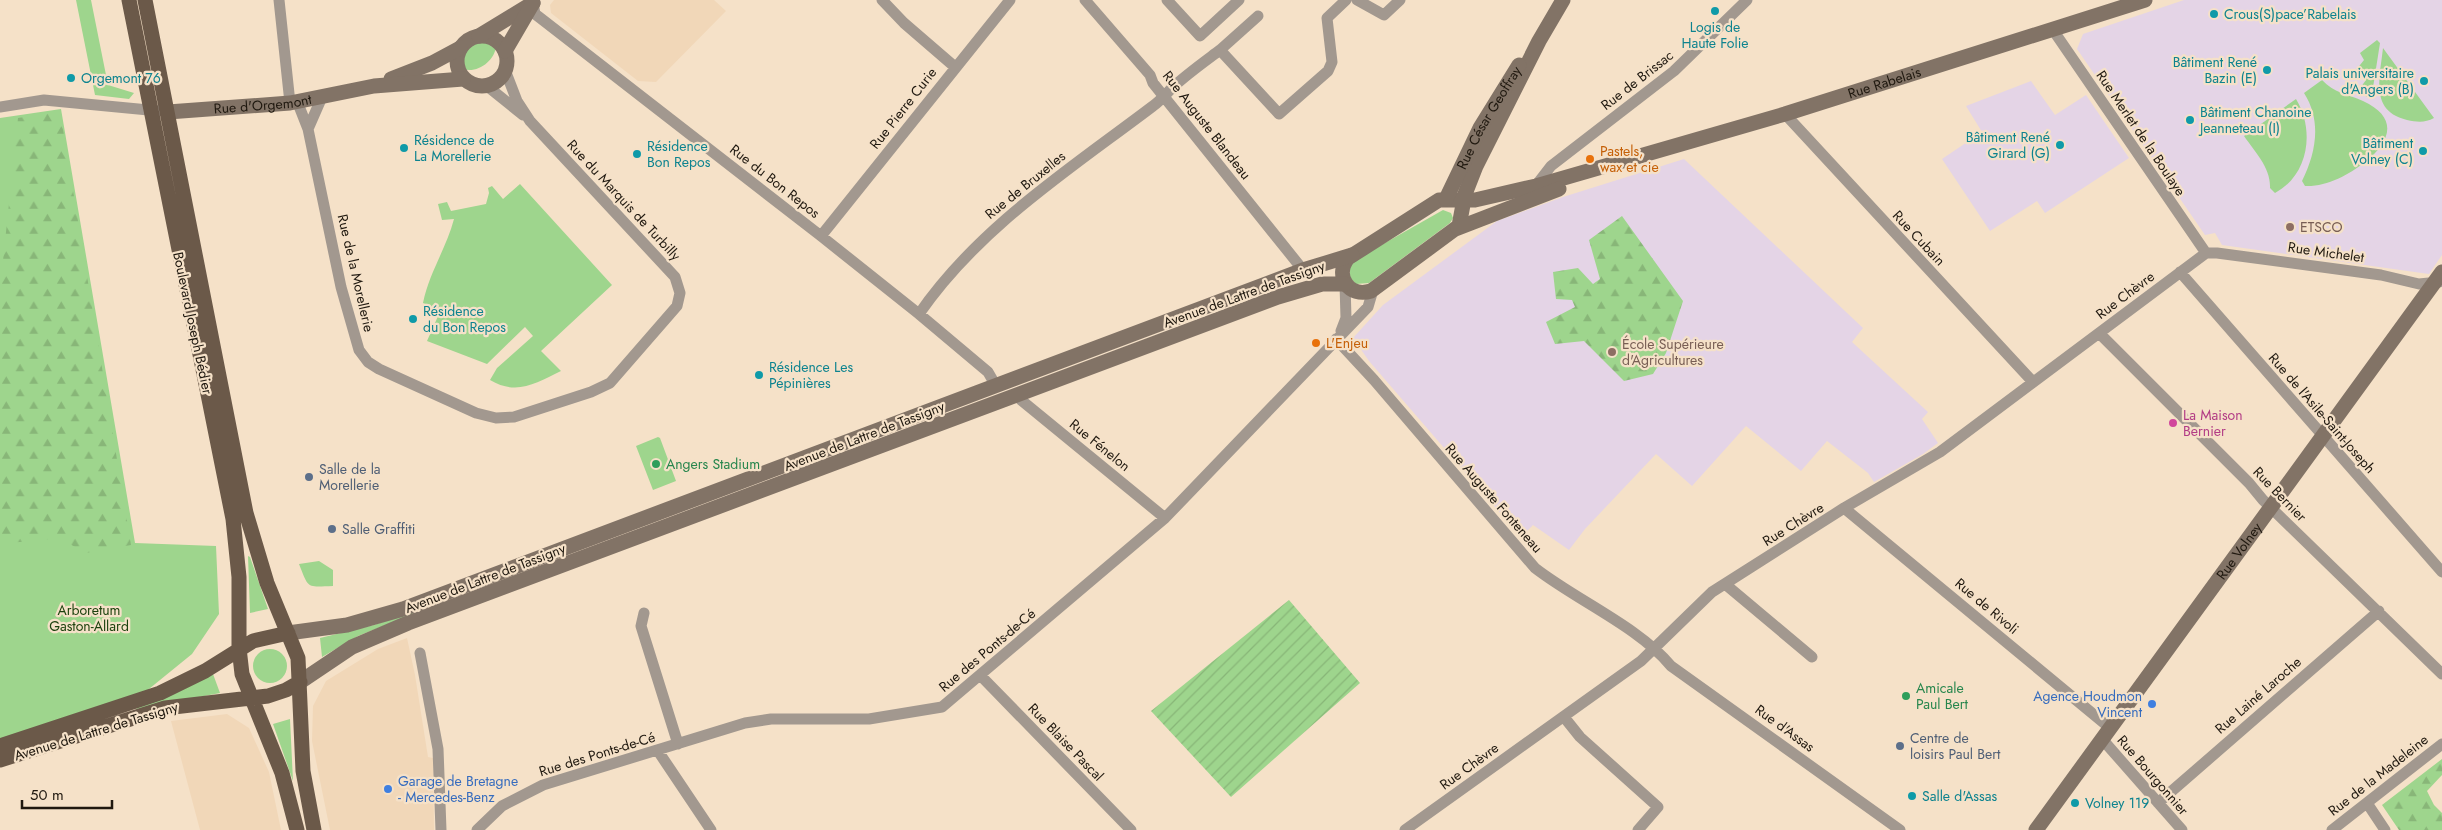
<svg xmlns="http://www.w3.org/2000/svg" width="2442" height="830" viewBox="0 0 2442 830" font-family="Jost,sans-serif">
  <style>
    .built { fill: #f1d7b8 }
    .education { fill: #e4d4e6 }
    .green { fill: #9ed58d }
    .forest { fill: url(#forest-firs) }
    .garden { fill: url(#garden-furrows) }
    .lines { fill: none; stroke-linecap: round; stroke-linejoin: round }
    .street { stroke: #a2988f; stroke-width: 11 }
    .secondary { stroke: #827366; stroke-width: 15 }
    .primary { stroke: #6b5949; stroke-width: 15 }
    .culture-dot { fill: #0f9aa8; stroke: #f5e1c8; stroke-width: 2 }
    .food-dot { fill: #e8710a; stroke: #f5e1c8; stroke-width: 2 }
    .education-dot { fill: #8d6e63; stroke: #f5e1c8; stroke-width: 2 }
    .hotel-dot { fill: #d1479c; stroke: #f5e1c8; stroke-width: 2 }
    .leisure-dot { fill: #2e9e5b; stroke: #f5e1c8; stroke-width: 2 }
    .service-dot { fill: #5c6f8a; stroke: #f5e1c8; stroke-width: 2 }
    .shop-dot { fill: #3f7fe0; stroke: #f5e1c8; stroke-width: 2 }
    .labels { text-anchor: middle; stroke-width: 4.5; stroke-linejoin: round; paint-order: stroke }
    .culture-label { font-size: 14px; fill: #0d838f; stroke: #f5e1c8; text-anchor: start }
    .street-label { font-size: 14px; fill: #1f180f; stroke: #f5e1c8 }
    .food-label { font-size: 14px; fill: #c56008; stroke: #f5e1c8; text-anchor: start }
    .education-label { font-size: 14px; fill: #785e54; stroke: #f5e1c8; text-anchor: start }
    .hotel-label { font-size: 14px; fill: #b23c85; stroke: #f5e1c8; text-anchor: start }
    .leisure-label { font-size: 14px; fill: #27864d; stroke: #f5e1c8; text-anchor: start }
    .service-label { font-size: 14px; fill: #4e5e75; stroke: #f5e1c8; text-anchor: start }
    .park-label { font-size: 14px; fill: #1c420e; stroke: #f5e1c8 }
    .shop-label { font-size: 14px; fill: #366cbe; stroke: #f5e1c8; text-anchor: end }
  </style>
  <defs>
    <pattern id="forest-firs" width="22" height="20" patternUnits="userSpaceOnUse" patternTransform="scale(1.25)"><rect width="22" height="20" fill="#9ed58d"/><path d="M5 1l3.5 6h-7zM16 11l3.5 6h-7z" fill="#88b678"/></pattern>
    <pattern id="garden-furrows" width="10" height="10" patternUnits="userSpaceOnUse" patternTransform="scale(1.25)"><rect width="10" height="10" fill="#9ed58d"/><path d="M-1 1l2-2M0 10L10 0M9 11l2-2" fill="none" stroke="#88b678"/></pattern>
  </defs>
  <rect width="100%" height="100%" fill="#f5e1c8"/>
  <path class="built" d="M554,0H714L726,11L656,82L638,81L551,13L550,5Z
    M407,638L415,675L428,757L433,758L434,830H330L312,741L313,706L326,681L378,649Z
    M227,714L249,728L269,772L281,830H200L171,721Z"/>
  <path class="education" d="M2184,0H2442V255L2429,274L2222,245L2215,233L2205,235L2077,49L2083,34Z
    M2031,81L2055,115L2086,95L2129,158L2045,213L2037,201L1990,231L1942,159L1982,132L1966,106Z
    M1684,159L1863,328L1852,342L1928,412L1922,419L1938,443L1923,454L1874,482L1868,473L1827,441L1801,471L1746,426L1692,486L1656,454L1585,529L1569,550L1533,525L1521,537L1369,361L1353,338L1383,305L1497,221L1563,197Z"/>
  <path class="green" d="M76,0H91L108,85L134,93L129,99L95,95Z
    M480,40L486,41L496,46C495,61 477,74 463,69C459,54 465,44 480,40Z
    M2377,40L2380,43L2372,94L2367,97L2358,91L2366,80L2352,75L2364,60L2360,53Z
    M2383,48L2434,118C2425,123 2417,122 2407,120C2369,111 2380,77 2383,48Z
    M2322,80C2334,93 2347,94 2363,101C2398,117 2392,141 2365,162C2349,175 2326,187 2305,186L2302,181C2316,153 2322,121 2304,93Z
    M2296,99C2315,130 2309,175 2275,193L2270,188C2271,168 2255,152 2244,136Z
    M61,109L135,543L216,546L219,614L192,654L144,693L0,740V118Z
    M520,184L612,285L541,351L561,371C536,383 517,396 490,380L497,368L533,336L525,327L487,364L427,341L439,314L432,311L433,308L423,303C429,273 446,249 454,219L442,220L438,204L447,202L451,211L486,204L489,193L488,188L492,186L503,199Z
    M1443,210L1451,213L1453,218L1450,223L1369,283L1356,284L1350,278V266L1355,260Z
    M658,437L660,438L676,481L653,490L636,446Z
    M248,556L250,557L268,609L250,613Z
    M319,561L333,570V586C306,587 309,589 299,564Z
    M412,612L413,614L358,636L322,657L320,638L374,625Z
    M253 666a17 17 0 1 1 34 0a17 17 0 1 1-34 0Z
    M213,674L220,693L137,709L136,708Z
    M290,719L293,781L273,724Z"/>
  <path class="forest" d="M60,111L131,545L86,553L59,538L0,544V289L18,118Z
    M1622,216L1683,301L1666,353L1653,374L1624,381L1584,341L1555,344L1546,322L1575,307L1572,300L1556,299L1553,272L1578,268L1593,284L1600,279L1589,240Z
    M2442,759V775L2427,791L2434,805L2442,813V830H2399L2382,805Z"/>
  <path class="garden" d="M1289,600L1360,683L1231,797L1151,711Z"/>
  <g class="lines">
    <path class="street" d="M279,0L290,103
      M882,0L904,23L955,67
      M1085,0L1150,75L1153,83L1303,270
      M1167,0L1200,36L1239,0
      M1357,0L1384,15L1400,0
      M533,3L535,14L539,17L821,236L919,314L988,372L996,386
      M1258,16L1220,50L1279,114L1328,71L1332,62L1327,18L1346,0
      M2053,30L2206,253
      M487,86L523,115
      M297,101L308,129L341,287L359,350L368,362L379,369L476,413L496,418L514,417L591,392L610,383L677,306L680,293L675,277L530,121L517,101L505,70
      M0,107L44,100L159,111
      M1785,114L2033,382
      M308,129L322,97
      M1534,188L1551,166L1674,71L1747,0
      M821,236L1010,0
      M2206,253H2217L2381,275L2419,284L2439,282
      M2180,272L2442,572
      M919,314C979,227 1070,169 1153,106C1160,101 1166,94 1172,88C1187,74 1204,62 1220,50
      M1341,331L1346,318L1345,284
      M2099,333L2249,483L2263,500L2442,674
      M1336,339L1374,380L1535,568C1576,600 1639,627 1671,666L1900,830
      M1019,393L1021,400L1165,518
      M1844,508L2110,728
      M1725,584L1812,657
      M644,613L641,626L678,744
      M420,653L438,749L441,830
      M980,675L1131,830
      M1564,717L1580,737L1658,807L1638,830
      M2102,739L2182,830
      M658,751L711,830
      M2158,803L2379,611
      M2367,803L2385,830
      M477,830L502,806L543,785L745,723L771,719H869L942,707L1165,518L1368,307L1373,290
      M1405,830L1641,661L1712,592L1844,508L1940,452L2206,253
      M2332,830L2442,744"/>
    <g class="secondary">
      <path id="s1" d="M1563,0L1539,41L1476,166L1465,194L1459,226L1371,291C1349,298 1334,276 1348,258L1439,200H1475L1536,186L1785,114L2145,0"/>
      <circle cx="482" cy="61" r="25"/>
      <path d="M479,36L533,3"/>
      <path d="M505,51L533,3"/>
      <path d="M391,79L432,63L460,48"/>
      <path id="s2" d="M168,112L290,103L374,86L463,79"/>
      <path id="s3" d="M1446,199L1480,128L1519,65"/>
      <path d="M1458,228L1559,189"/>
      <path d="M288,633L347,625L403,609L1303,270L1352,255"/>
      <path d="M300,682L352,647L408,623L1278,297L1322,284H1345"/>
      <path id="s4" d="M2036,830L2442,272"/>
    </g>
    <path class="primary" d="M129,0L233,519L239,577V648L242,674L282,773L297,830
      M145,0L246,513L267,583L298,658L303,771L314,830
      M0,746L160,693L205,671L253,641L288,633
      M0,760L165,708L268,696L286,690L300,682"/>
  </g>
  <g class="culture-dot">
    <circle cx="1715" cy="11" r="5"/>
    <circle cx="2214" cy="14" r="5"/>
    <circle cx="2267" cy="70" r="5"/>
    <circle cx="71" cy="78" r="5"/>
    <circle cx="2424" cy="81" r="5"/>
    <circle cx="2190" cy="120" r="5"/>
    <circle cx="2060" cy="145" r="5"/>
    <circle cx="404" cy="148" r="5"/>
    <circle cx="2423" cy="151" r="5"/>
    <circle cx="637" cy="154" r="5"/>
    <circle cx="413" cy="319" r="5"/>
    <circle cx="759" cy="375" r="5"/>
    <circle cx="1912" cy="796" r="5"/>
    <circle cx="2075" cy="803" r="5"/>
  </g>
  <g class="food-dot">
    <circle cx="1590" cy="159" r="5"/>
    <circle cx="1316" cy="343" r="5"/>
  </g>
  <g class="education-dot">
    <circle cx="2290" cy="227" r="5"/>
    <circle cx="1612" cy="352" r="5"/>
  </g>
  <circle class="hotel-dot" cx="2173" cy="423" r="5"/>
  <g class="leisure-dot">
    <circle cx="656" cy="464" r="5"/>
    <circle cx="1906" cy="696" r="5"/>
  </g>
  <g class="service-dot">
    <circle cx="309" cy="477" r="5"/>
    <circle cx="332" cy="529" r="5"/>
    <circle cx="1900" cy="746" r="5"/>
  </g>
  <g class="shop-dot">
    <circle cx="2152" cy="704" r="5"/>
    <circle cx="388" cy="789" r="5"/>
  </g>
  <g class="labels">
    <g class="culture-label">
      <text x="2224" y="19">Crous(S)pace’Rabelais</text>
      <text x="1715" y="32" text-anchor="middle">Logis de<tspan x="1715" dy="16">Haute Folie</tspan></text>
      <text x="2257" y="67" text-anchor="end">Bâtiment René<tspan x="2257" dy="16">Bazin (E)</tspan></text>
      <text x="2414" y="78" text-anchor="end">Palais universitaire<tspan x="2414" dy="16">d'Angers (B)</tspan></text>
      <text x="81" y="83">Orgemont 76</text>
      <text x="2200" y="117">Bâtiment Chanoine<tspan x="2200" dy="16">Jeanneteau (I)</tspan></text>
      <text x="2050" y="142" text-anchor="end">Bâtiment René<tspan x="2050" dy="16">Girard (G)</tspan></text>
      <text x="414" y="145">Résidence de<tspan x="414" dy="16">La Morellerie</tspan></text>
      <text x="2413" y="148" text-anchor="end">Bâtiment<tspan x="2413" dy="16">Volney (C)</tspan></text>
      <text x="647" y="151">Résidence<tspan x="647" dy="16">Bon Repos</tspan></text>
      <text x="423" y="316">Résidence<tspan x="423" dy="16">du Bon Repos</tspan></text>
      <text x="769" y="372">Résidence Les<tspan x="769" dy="16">Pépinières</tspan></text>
      <text x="1922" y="801">Salle d'Assas</text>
      <text x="2085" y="808">Volney 119</text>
    </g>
    <g class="street-label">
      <text transform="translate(1637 80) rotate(-38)" y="5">Rue de Brissac</text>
      <text dy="5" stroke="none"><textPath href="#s1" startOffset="985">Rue Rabelais</textPath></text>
      <text dy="5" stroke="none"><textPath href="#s2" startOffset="95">Rue d'Orgemont</textPath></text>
      <text transform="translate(903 108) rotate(-52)" y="5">Rue Pierre Curie</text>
      <text dy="5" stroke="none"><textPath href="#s3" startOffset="92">Rue César Geoffray</textPath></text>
      <text transform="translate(1207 125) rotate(52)" y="5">Rue Auguste Blandeau</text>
      <text transform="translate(2141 133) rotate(56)" y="5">Rue Merlet de la Boulaye</text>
      <text transform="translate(775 181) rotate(38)" y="5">Rue du Bon Repos</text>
      <text transform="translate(1025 185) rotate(-39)" y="5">Rue de Bruxelles</text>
      <text transform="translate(624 200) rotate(47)" y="5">Rue du Marquis de Turbilly</text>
      <text transform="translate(1919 238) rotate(47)" y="5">Rue Cubain</text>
      <text transform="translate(2326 252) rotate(8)" y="5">Rue Michelet</text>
      <text transform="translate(356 273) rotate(77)" y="5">Rue de la Morellerie</text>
      <text transform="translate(1244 294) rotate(-20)" y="5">Avenue de Lattre de Tassigny</text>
      <text transform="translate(2125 295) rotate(-37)" y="5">Rue Chèvre</text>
      <text transform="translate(193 323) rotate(78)" y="5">Boulevard Joseph Bédier</text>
      <text transform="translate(2322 413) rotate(49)" y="5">Rue de l'Asile-Saint-Joseph</text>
      <text transform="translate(864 436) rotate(-21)" y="5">Avenue de Lattre de Tassigny</text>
      <text transform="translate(1100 445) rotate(39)" y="5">Rue Fénelon</text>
      <text transform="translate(2280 494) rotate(46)" y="5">Rue Bernier</text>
      <text transform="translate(1494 498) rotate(49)" y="5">Rue Auguste Fonteneau</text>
      <text transform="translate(1793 524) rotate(-32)" y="5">Rue Chèvre</text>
      <text dy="5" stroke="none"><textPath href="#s4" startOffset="345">Rue Volney</textPath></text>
      <text transform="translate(485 578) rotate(-21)" y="5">Avenue de Lattre de Tassigny</text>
      <text transform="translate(1987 606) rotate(40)" y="5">Rue de Rivoli</text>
      <text transform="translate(987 650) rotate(-40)" y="5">Rue des Ponts-de-Cé</text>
      <text transform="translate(2258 695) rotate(-41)" y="5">Rue Lainé Laroche</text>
      <text transform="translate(1785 728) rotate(36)" y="5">Rue d'Assas</text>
      <text transform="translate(96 731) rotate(-17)" y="5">Avenue de Lattre de Tassigny</text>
      <text transform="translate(1066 742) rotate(46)" y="5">Rue Blaise Pascal</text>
      <text transform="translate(597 754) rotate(-17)" y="5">Rue des Ponts-de-Cé</text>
      <text transform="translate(1469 766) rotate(-36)" y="5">Rue Chèvre</text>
      <text transform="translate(2153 775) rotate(49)" y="5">Rue Bourgonnier</text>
      <text transform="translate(2378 775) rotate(-38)" y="5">Rue de la Madeleine</text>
    </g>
    <g class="food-label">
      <text x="1600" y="156">Pastels,<tspan x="1600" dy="16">wax et cie</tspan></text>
      <text x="1326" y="348">L'Enjeu</text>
    </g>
    <g class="education-label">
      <text x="2300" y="232">ETSCO</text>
      <text x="1622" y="349">École Supérieure<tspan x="1622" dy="16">d'Agricultures</tspan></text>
    </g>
    <g class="hotel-label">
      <text x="2183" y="420">La Maison<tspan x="2183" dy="16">Bernier</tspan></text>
    </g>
    <g class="leisure-label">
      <text x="666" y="469">Angers Stadium</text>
      <text x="1916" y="693">Amicale<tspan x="1916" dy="16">Paul Bert</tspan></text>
    </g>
    <g class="service-label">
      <text x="319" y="474">Salle de la<tspan x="319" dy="16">Morellerie</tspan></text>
      <text x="342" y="534">Salle Graffiti</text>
      <text x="1910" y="743">Centre de<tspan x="1910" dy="16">loisirs Paul Bert</tspan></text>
    </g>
    <g class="park-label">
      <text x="89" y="615">Arboretum<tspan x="89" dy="16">Gaston-Allard</tspan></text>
    </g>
    <g class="shop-label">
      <text x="2142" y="701">Agence Houdmon<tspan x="2142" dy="16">Vincent</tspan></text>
      <text x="398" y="786" text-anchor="start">Garage de Bretagne<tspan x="398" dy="16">- Mercedes-Benz</tspan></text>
    </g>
  </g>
  <path d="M22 800v8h90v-8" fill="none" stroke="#1f180f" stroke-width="2.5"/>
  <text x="30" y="800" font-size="15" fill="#1f180f" stroke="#f5e1c8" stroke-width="4" paint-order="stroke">50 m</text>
</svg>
